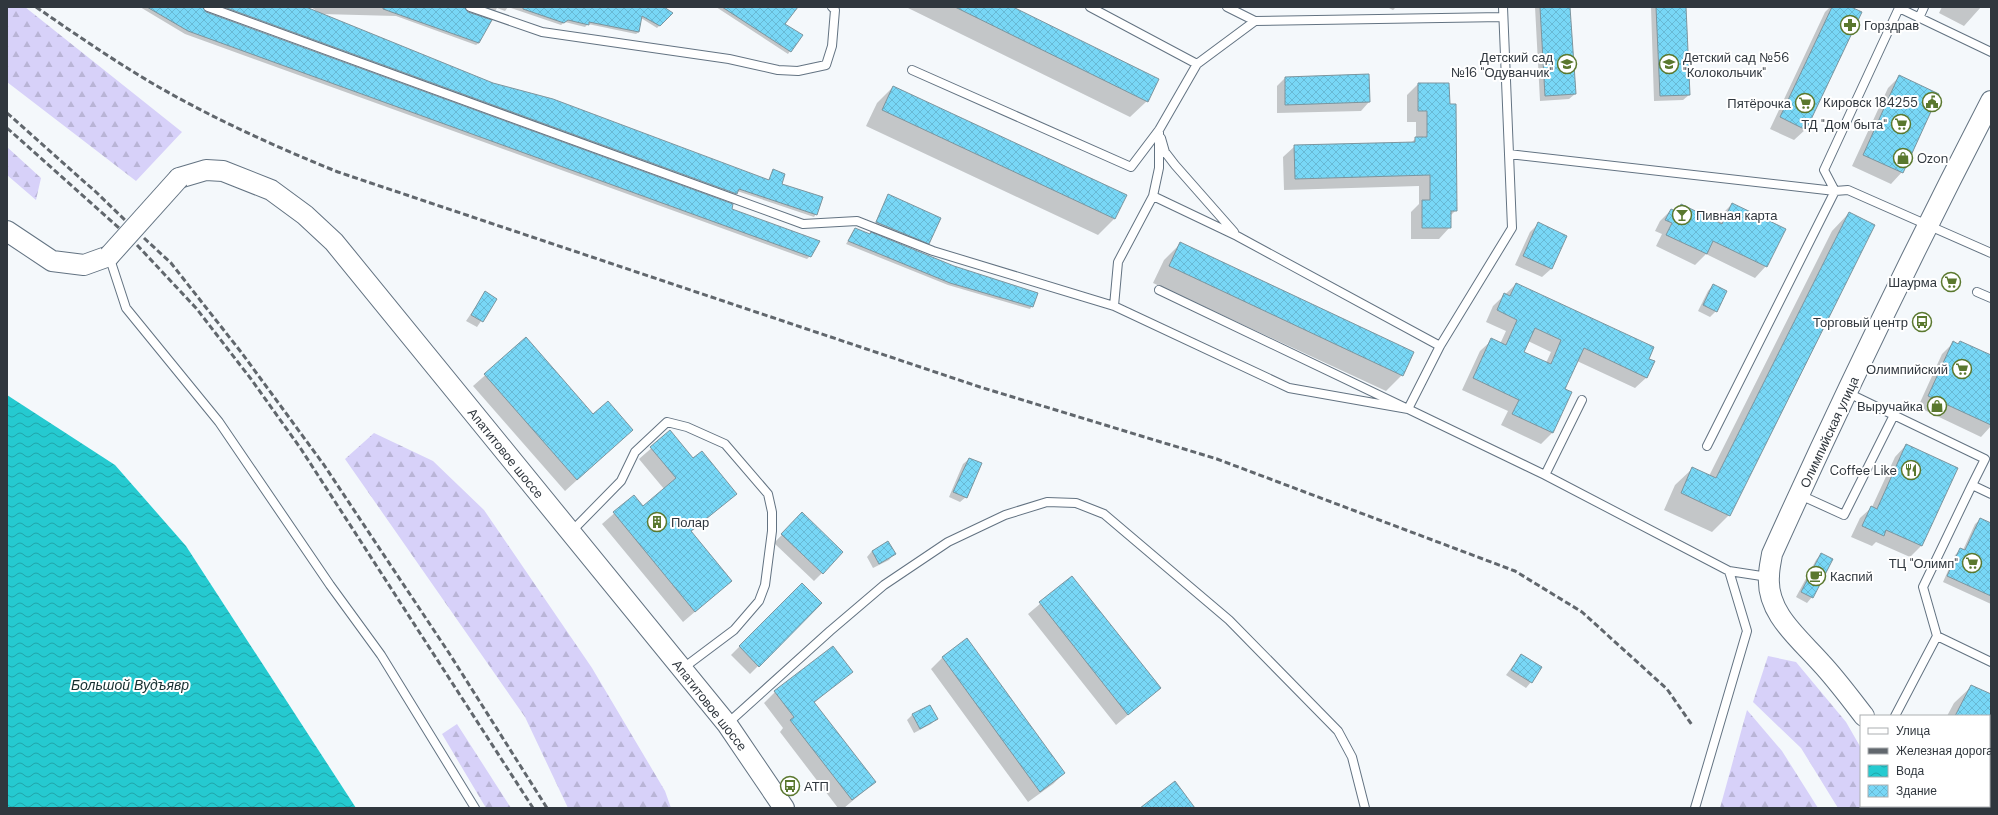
<svg xmlns="http://www.w3.org/2000/svg" width="1998" height="815" viewBox="0 0 1998 815" font-family="'DM Sans',sans-serif">
  <style>
    .forest { fill: url(#forest-firs) }
    .park { fill: url(#park-crowns) }
    .water { fill: url(#water-waves) }
    .shadow { fill: #0003; fill-rule: evenodd }
    .building { fill: url(#building-cross-hatch); stroke: #7d959e; fill-rule: evenodd }
    .lines { fill: none; stroke-linecap: round; stroke-linejoin: round }
    .service-casing { stroke: #637382; stroke-width: 10 }
    .tertiary-casing { stroke: #637382; stroke-width: 22 }
    .service { stroke: #fff; stroke-width: 8 }
    .tertiary { stroke: #fff; stroke-width: 20 }
    .rail { stroke: #61676d; stroke-width: 3; stroke-dasharray: 6 3; stroke-linecap: butt }
    .tertiary-bridge-casing { stroke: #637382; stroke-width: 22; stroke-linecap: butt }
    .tertiary-bridge { stroke: #fff; stroke-width: 20 }
    .labels { text-anchor: middle; stroke-width: 4; stroke-linejoin: round; paint-order: stroke }
    .poi-label { font-size: 13px; fill: #30373e; stroke: #fff; text-anchor: end }
    .street-label { font-size: 13px; fill: #30373e; stroke: #fff }
    .water-label { font-size: 14px; font-style: italic; fill: #162f30; stroke: #fff }
  </style>
  <defs>
    <pattern id="forest-firs" width="22" height="20" patternUnits="userSpaceOnUse"><rect width="22" height="20" fill="#d7d1f9"/><path d="M5 1l3.5 6h-7zM16 11l3.5 6h-7z" fill="#b9b4d6"/></pattern>
    <pattern id="park-crowns" width="20" height="18" patternUnits="userSpaceOnUse"><rect width="20" height="18" fill="#d7d1f9"/><path d="M2 6a3 3 0 1 1 6 0M12 15a3 3 0 1 1 6 0" fill="none" stroke="#b9b4d6"/></pattern>
    <pattern id="water-waves" width="16" height="10" patternUnits="userSpaceOnUse"><rect width="16" height="10" fill="#25cad0"/><path d="M0 5q4-4 8 0t8 0" fill="none" stroke="#20a5aa"/></pattern>
    <pattern id="building-cross-hatch" width="8" height="8" patternUnits="userSpaceOnUse"><rect width="8" height="8" fill="#78d7f6"/><path d="M0 0l8 8M0 8l8-8" fill="none" stroke="#68b9d4"/></pattern>
  </defs>
  <rect width="100%" height="100%" fill="#f4f8fb"/>
  <path class="forest" d="M7,7H25L182,132L136,181L7,82Z
    M7,147L41,178L36,200L7,175Z
    M374,433L433,461L484,510L592,668L665,791L671,808H568L525,717L345,459Z
    M1768,656L1796,662L1846,722L1861,748V806H1893L1895,808H1838L1801,748L1753,702Z
    M1747,710L1782,751L1818,808H1720Z
    M457,724L511,808H486L442,734Z"/>
  <path class="park" d="M1989,757L1991,758V808H1947L1946,806H1989Z"/>
  <path class="water" d="M7,395L115,465L186,546L356,808H7Z"/>
  <path class="shadow" d="M140,7H202L205,13L730,210L810,256L807,259L185,34Z
    M215,7H295L493,84L768,180L773,171L781,184L816,214L814,217L737,191L734,196Z
    M311,7H464L479,43L476,45L396,16L321,14Z
    M478,7H662L672,13L657,28L641,18L639,32L636,34L588,24L585,27L565,22L561,25L508,7L505,11L497,8L494,13Z
    M716,7H797L784,24L801,35L788,54Z
    M906,7H1011L1147,101L1130,117Z
    M1387,7H1396L1393,10Z
    M1535,7H1569L1575,94L1569,99L1540,101Z
    M1651,7H1685L1689,95L1683,100L1654,101Z
    M1830,7H1849L1806,129L1794,140L1770,129L1825,12Z
    M1942,7H1981L1964,26L1939,13Z
    M1368,76L1369,102L1361,111L1277,113V86L1285,78Z
    M1899,77L1902,172L1891,184L1852,166L1888,88Z
    M1418,84H1448L1456,210L1450,216V227L1439,239H1411V212L1419,204V186L1284,190L1283,157L1295,146L1411,143L1416,138V122H1407V95Z
    M893,87L1114,219L1098,235L866,126L877,103Z
    M889,195L928,243L926,246L874,225Z
    M1732,204L1766,266L1755,278L1706,254L1695,265L1656,246L1662,234L1655,231L1660,221L1671,210L1675,212L1681,206L1717,223L1721,215Z
    M1849,213L1729,515L1712,532L1664,510L1675,485L1693,468L1709,476L1832,231Z
    M1539,223L1566,236L1551,269L1542,277L1515,265L1530,232Z
    M855,229L1032,306L1030,309L948,285L846,244Z
    M1180,244L1402,375L1386,391L1153,283L1164,260Z
    M1516,284L1648,359L1647,377L1635,388L1577,361L1564,389L1553,432L1541,444L1501,425L1508,411L1462,390L1480,351L1492,340L1500,344L1506,331L1486,322L1493,306ZM1528,341L1551,352L1546,363L1523,352Z
    M1713,285L1716,311L1710,317L1698,311L1708,291Z
    M485,293L496,299L477,327L466,321Z
    M526,339L593,416L632,430L565,491L473,386Z
    M1960,342L1991,356V426L1981,437L1918,407L1942,354L1953,343L1957,345Z
    M670,432L693,459L736,494L691,532L731,581L683,622L602,524L634,496L642,507L664,489L639,459Z
    M1906,445L1957,468L1921,546L1910,557L1876,542L1872,546L1851,537L1860,518L1872,507L1895,457Z
    M969,459L966,497L960,502L949,497L963,464Z
    M802,514L842,553L814,581L774,543Z
    M1981,519L1991,524V604L1943,582L1955,555L1961,549L1963,550L1975,524Z
    M888,543L894,554L889,560L873,568L867,557L872,551Z
    M1821,554L1812,597L1807,603L1796,597L1816,560Z
    M1072,577L1160,688L1116,725L1028,614Z
    M802,584L821,603L750,674L731,655Z
    M967,640L1064,773L1053,784L1028,802L931,669L942,658Z
    M1521,655L1531,682L1526,688L1506,675Z
    M851,672L814,703L875,782L844,808H838L780,732L783,728L764,703L775,692Z
    M1972,686L1991,695V761L1989,760V716H1947L1954,703Z
    M912,715L936,719L931,724L914,733L907,720Z"/>
  <path class="building" d="M147,7H203L206,12L733,204L732,209L820,241L811,257L188,31Z
    M224,7H306L493,83L553,99L769,180L773,169L785,174L782,184L823,197L817,215L739,189L737,194Z
    M383,7H465L468,12L492,20L479,43L383,9Z
    M523,7H664L673,13L660,26L642,16L639,32L589,22V25L568,20L564,23L523,9Z
    M722,7H798L785,24L803,35L791,52Z
    M955,7H1013L1159,79L1148,102Z
    M1540,7H1570L1576,94L1545,96Z
    M1656,7H1686L1690,95L1660,96Z
    M1832,7H1851L1862,12L1806,130L1780,117Z
    M1369,74L1370,102L1285,105V77Z
    M1899,75L1939,94L1903,173L1863,155Z
    M1418,83H1449L1450,104H1456L1457,211H1451V228H1422V200H1430V175L1295,179L1294,145L1415,142V137H1427V111H1418Z
    M893,86L1127,195L1115,219L882,110Z
    M888,194L941,218L929,244L876,222Z
    M1732,203L1786,229L1767,267L1713,241L1707,254L1666,235L1672,223L1665,220L1671,209L1678,212L1681,204L1722,224Z
    M1849,212L1875,225L1730,516L1681,493L1692,467L1716,478Z
    M1538,222L1567,236L1552,269L1523,256Z
    M855,228L870,234L871,232L954,266L1038,293L1033,307L950,283L848,241Z
    M1180,242L1414,352L1403,376L1169,266Z
    M1516,283L1654,347L1649,359L1655,361L1647,378L1584,348L1565,389L1572,392L1553,433L1512,414L1519,400L1473,378L1491,338L1506,345L1517,320L1497,310L1504,293L1510,296ZM1535,328L1561,340L1551,364L1524,352Z
    M1713,284L1727,291L1717,312L1703,305Z
    M485,291L497,299L483,322L471,315Z
    M526,337L593,414L608,401L633,430L577,480L484,374Z
    M1953,341L1958,344L1960,341L1991,355V425L1928,396Z
    M670,430L693,458L702,451L737,494L691,531L732,581L695,612L613,512L634,495L643,506L676,478L650,447Z
    M1906,444L1958,468L1922,546L1886,530L1884,536L1862,526L1871,506L1877,509Z
    M969,458L982,463L967,498L953,492Z
    M802,512L843,552L823,574L781,534Z
    M1980,518L1991,523V596L1947,576L1960,548L1965,550Z
    M888,541L896,554L879,564L872,551Z
    M1821,553L1833,559L1813,598L1801,592Z
    M1072,576L1161,688L1128,715L1039,602Z
    M802,583L822,603L759,667L739,646Z
    M967,638L1065,773L1040,792L942,657Z
    M833,646L853,672L814,702L876,782L852,800L790,720L794,717L774,691Z
    M1521,654L1542,667L1532,683L1511,670Z
    M1971,685L1991,694V716H1955Z
    M930,705L938,719L920,729L912,714Z
    M1175,781L1195,808H1140Z"/>
  <g class="lines">
    <defs>
      <path id="service" d="M208,7L803,224L857,221L933,251L1114,306L1289,388L1408,409L1545,475L1729,571L1768,577
        M470,7L542,32L729,59L778,70L798,71L826,65L832,46L835,10L832,7
        M1090,7L1197,64
        M1227,7L1255,21
        M1503,7L1509,154
        M1919,18L1924,7
        M912,70L1131,167L1159,130L1197,64L1255,21L1503,17
        M1161,138L1165,152L1175,165L1234,232
        M1153,196L1237,236L1440,346
        M109,256L126,308L219,422L330,585L381,655L475,808
        M1159,290L1408,409L1440,346L1512,228L1509,154L1835,191L1848,190L1991,253
        M1977,292L1991,298
        M1114,306L1118,262L1153,196L1159,168V130
        M1846,392L1985,459L1972,485L1991,494
        M1707,446L1835,191L1824,170L1899,8L1991,52
        M1545,475L1582,400
        M1800,495L1844,515L1894,415
        M571,532L621,481L635,452L667,422L687,427L725,444L768,494L772,512V531L765,585L759,601L734,630L682,669
        M1937,636L1923,587L1972,485
        M1895,716L1937,636L1991,662
        M728,723L830,631L884,585L948,542L1005,515L1047,502L1076,503L1104,514L1229,620L1338,731L1352,757L1365,808
        M1695,808L1747,631L1729,571"/>
      <path id="tertiary" d="M179,178L206,170L223,171L271,190L305,215L334,242L727,724L784,808
        M7,231L52,261L84,265L109,256
        M1864,716C1850,698 1836,679 1821,663C1799,638 1766,613 1769,576C1769,568 1771,561 1772,554C1841,401 1914,250 1991,101
        M1914,806L1915,808"/>
    </defs>
    <use href="#service" class="service-casing"/>
    <use href="#tertiary" class="tertiary-casing"/>
    <use href="#service" class="service"/>
    <use href="#tertiary" class="tertiary"/>
    <path class="rail" d="M36,7C65,27 94,47 124,66C190,108 266,143 338,172L980,387L1217,459L1515,571L1582,612L1667,689L1692,725
      M7,113L97,193L126,221
      M7,128L119,228
      M144,238L171,263L241,352L324,465L449,653L547,808
      M137,245L196,308L251,379L301,449L533,808"/>
    <defs>
      <path id="tertiary-bridge" d="M109,256L179,178"/>
    </defs>
    <use href="#tertiary-bridge" class="tertiary-bridge-casing"/>
    <use href="#tertiary-bridge" class="tertiary-bridge"/>
  </g>
  <defs>
    <symbol id="pharmacy-ring" viewBox="-11 -11 22 22"><circle r="9.5" fill="#fff" stroke="#5a782e" stroke-width="1.5"/><path d="M-2-6h4v4h4v4h-4v4h-4v-4h-4v-4h4Z" fill="#5a782e"/></symbol>
    <symbol id="school-ring" viewBox="-11 -11 22 22"><circle r="9.5" fill="#fff" stroke="#5a782e" stroke-width="1.5"/><path d="M0-5L7-2L0 1L-7-2ZM-4 1L0 2.5L4 1V4Q0 6-4 4Z" fill="#5a782e"/></symbol>
    <symbol id="civic-ring" viewBox="-11 -11 22 22"><circle r="9.5" fill="#fff" stroke="#5a782e" stroke-width="1.5"/><path d="M-.6-6.5H3V-4.5H.6V-3L4-1V1h2V6H-6V1h2V-1L-.6-3ZM-1.2 2.5V6h2.4V2.5Z" fill="#5a782e"/></symbol>
    <symbol id="supermarket-ring" viewBox="-11 -11 22 22"><circle r="9.5" fill="#fff" stroke="#5a782e" stroke-width="1.5"/><path d="M-6-5.5h2.5l.6 2H6L4.5 2H-2.5L-4.4-4H-6ZM-1.5 3.2a1.3 1.3 0 1 0 .1 0ZM3 3.2a1.3 1.3 0 1 0 .1 0Z" fill="#5a782e"/></symbol>
    <symbol id="shop-ring" viewBox="-11 -11 22 22"><circle r="9.5" fill="#fff" stroke="#5a782e" stroke-width="1.5"/><path d="M-5-2.5h2.3a2.7 3.5 0 0 1 5.4 0H5L5.5 6h-11ZM-1.5-2.5h3a1.5 2.3 0 0 0-3 0Z" fill="#5a782e"/></symbol>
    <symbol id="bar-ring" viewBox="-11 -11 22 22"><circle r="9.5" fill="#fff" stroke="#5a782e" stroke-width="1.5"/><path d="M-6-5H6L.8 .8V4.5H3.5V6h-7V4.5H-.8V.8Z" fill="#5a782e"/></symbol>
    <symbol id="bus-ring" viewBox="-11 -11 22 22"><circle r="9.5" fill="#fff" stroke="#5a782e" stroke-width="1.5"/><path d="M-5-6H5V4H4V6H2V4H-2V6H-4V4H-5ZM-3.5-4V0h7V-4ZM-3.5 1.2v1.5H-2V1.2ZM2 1.2v1.5H3.5V1.2Z" fill="#5a782e"/></symbol>
    <symbol id="restaurant-ring" viewBox="-11 -11 22 22"><circle r="9.5" fill="#fff" stroke="#5a782e" stroke-width="1.5"/><path d="M-5-6h1v4h1v-4h1v4h1v-4h1v5L-1.5 .5V6h-2V.5L-5-1ZM5-6V6H3V1.5H1.5Q1.5-4 5-6Z" fill="#5a782e"/></symbol>
    <symbol id="building-ring" viewBox="-11 -11 22 22"><circle r="9.5" fill="#fff" stroke="#5a782e" stroke-width="1.5"/><path d="M-4-6H4V6H1V3H-1V6H-4ZM-2.5-4.3h1.7v1.8h-1.7ZM.8-4.3h1.7v1.8H.8ZM-2.5-1h1.7V.8h-1.7ZM.8-1h1.7V.8H.8Z" fill="#5a782e"/></symbol>
    <symbol id="cafe-ring" viewBox="-11 -11 22 22"><circle r="9.5" fill="#fff" stroke="#5a782e" stroke-width="1.5"/><path d="M-5.5-4.5H6V0H3Q3 3.5 0 3.5H-2.5Q-5.5 3.5-5.5 0ZM3-3.2v2h1.7v-2ZM-6 4.5H4V6H-6Z" fill="#5a782e"/></symbol>
  </defs>
  <g fill-rule="evenodd">
    <use href="#pharmacy-ring" x="1839" y="14" width="22" height="22"/>
    <use href="#school-ring" x="1556" y="53" width="22" height="22"/>
    <use href="#school-ring" x="1658" y="53" width="22" height="22"/>
    <use href="#civic-ring" x="1921" y="91" width="22" height="22"/>
    <use href="#supermarket-ring" x="1794" y="92" width="22" height="22"/>
    <use href="#supermarket-ring" x="1890" y="113" width="22" height="22"/>
    <use href="#shop-ring" x="1892" y="147" width="22" height="22"/>
    <use href="#bar-ring" x="1671" y="204" width="22" height="22"/>
    <use href="#supermarket-ring" x="1940" y="271" width="22" height="22"/>
    <use href="#bus-ring" x="1911" y="311" width="22" height="22"/>
    <use href="#supermarket-ring" x="1951" y="358" width="22" height="22"/>
    <use href="#shop-ring" x="1926" y="395" width="22" height="22"/>
    <use href="#restaurant-ring" x="1900" y="459" width="22" height="22"/>
    <use href="#building-ring" x="646" y="511" width="22" height="22"/>
    <use href="#supermarket-ring" x="1961" y="552" width="22" height="22"/>
    <use href="#cafe-ring" x="1805" y="565" width="22" height="22"/>
    <use href="#bus-ring" x="779" y="775" width="22" height="22"/>
  </g>
  <g class="labels">
    <g class="poi-label">
      <text x="1864" y="30" text-anchor="start">Горздрав</text>
      <text x="1553" y="62">Детский сад<tspan x="1553" dy="15">№16 "Одуванчик"</tspan></text>
      <text x="1683" y="62" text-anchor="start">Детский сад №56<tspan x="1683" dy="15">"Колокольчик"</tspan></text>
      <text x="1918" y="107">Кировск 184255</text>
      <text x="1791" y="108">Пятёрочка</text>
      <text x="1887" y="129">ТД "Дом быта"</text>
      <text x="1917" y="163" text-anchor="start">Ozon</text>
      <text x="1696" y="220" text-anchor="start">Пивная карта</text>
      <text x="1937" y="287">Шаурма</text>
      <text x="1908" y="327">Торговый центр</text>
      <text x="1948" y="374">Олимпийский</text>
      <text x="1923" y="411">Выручайка</text>
      <text x="1897" y="475">Coffee Like</text>
      <text x="671" y="527" text-anchor="start">Полар</text>
      <text x="1958" y="568">ТЦ "Олимп"</text>
      <text x="1830" y="581" text-anchor="start">Каспий</text>
      <text x="804" y="791" text-anchor="start">АТП</text>
    </g>
    <g class="street-label">
      <text transform="translate(1829 432) rotate(-65)" y="5">Олимпийская улица</text>
      <text transform="translate(506 453) rotate(51)" y="5">Апатитовое шоссе</text>
      <text transform="translate(710 705) rotate(52)" y="5">Апатитовое шоссе</text>
    </g>
    <g class="water-label">
      <text x="130" y="690">Большой Вудъявр</text>
    </g>
  </g>
  <rect width="1998" height="815" fill="none" stroke="#30373e" stroke-width="16"/>
  <rect x="1860" y="715" width="130" height="92" fill="#ffffff" stroke="#acafb2"/>
  <rect x="1868" y="728" width="20" height="6" fill="#ffffff" stroke="#acafb2"/>
  <text x="1896" y="735" font-size="12" fill="#30373e">Улица</text>
  <rect x="1868" y="748" width="20" height="6" fill="#61676d" stroke="#acafb2"/>
  <text x="1896" y="755" font-size="12" fill="#30373e">Железная дорога</text>
  <rect x="1868" y="765" width="20" height="12" fill="url(#water-waves)" stroke="#acafb2"/>
  <text x="1896" y="775" font-size="12" fill="#30373e">Вода</text>
  <rect x="1868" y="785" width="20" height="12" fill="url(#building-cross-hatch)" stroke="#acafb2"/>
  <text x="1896" y="795" font-size="12" fill="#30373e">Здание</text>
</svg>
